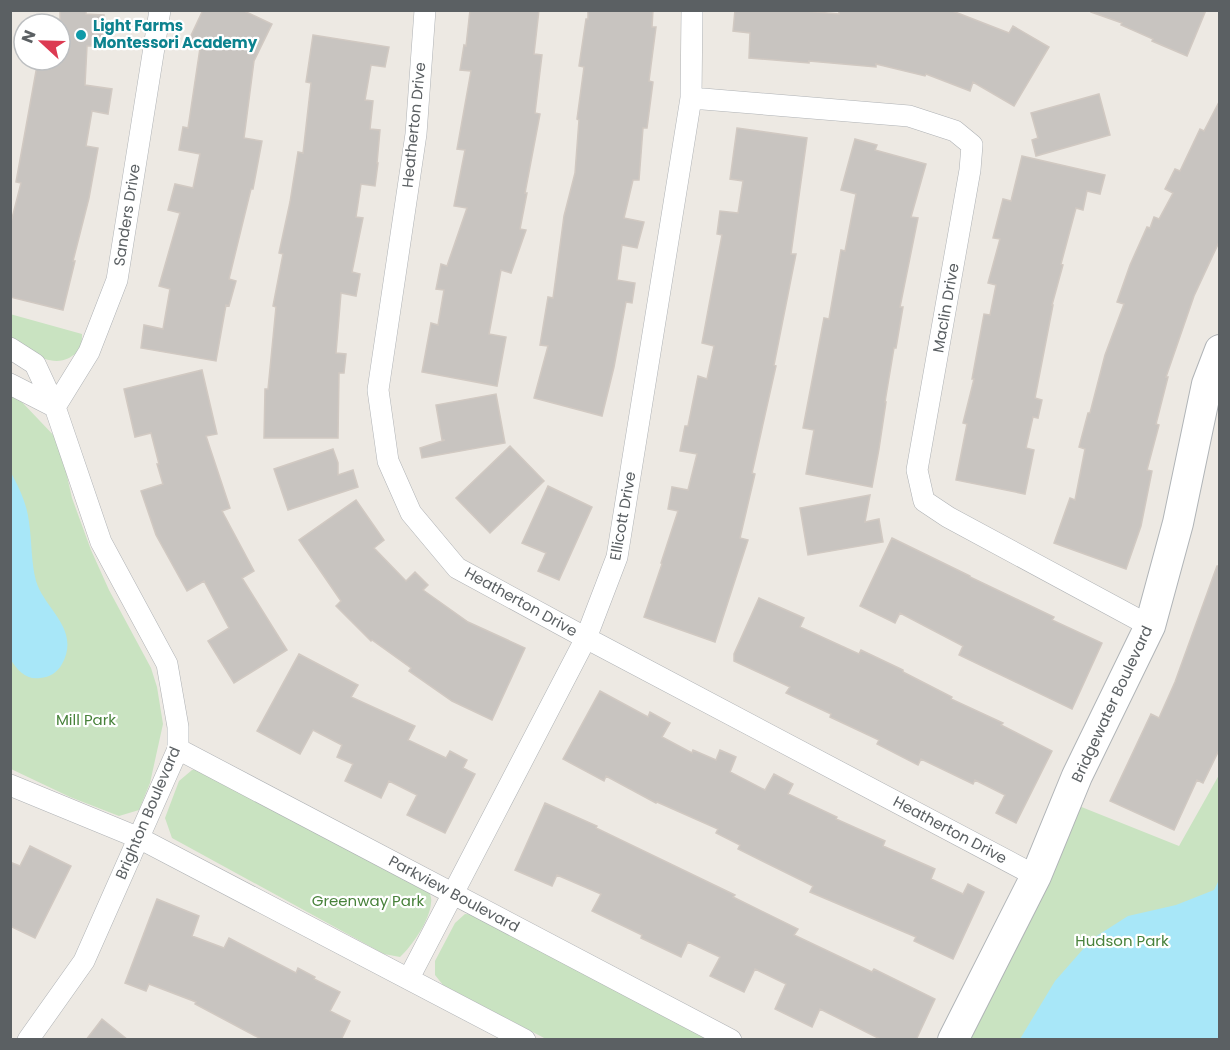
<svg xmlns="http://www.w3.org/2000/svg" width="1230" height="1050" viewBox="0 0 1230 1050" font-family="Poppins,sans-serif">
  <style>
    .green { fill: #c9e3c1 }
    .water { fill: #a8e7f8 }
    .building { fill: #c8c4c0; stroke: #d1c9c2; stroke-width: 1.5 }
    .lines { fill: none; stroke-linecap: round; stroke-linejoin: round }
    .street-casing { stroke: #afb2b5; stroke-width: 22 }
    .secondary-casing { stroke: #b0b4b7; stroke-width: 32 }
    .street { stroke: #fff; stroke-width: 21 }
    .secondary { stroke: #fff; stroke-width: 30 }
    .culture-dot { fill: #0f9aa8; stroke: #fff; stroke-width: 2 }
    .labels { text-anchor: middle; stroke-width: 4.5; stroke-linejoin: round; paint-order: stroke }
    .culture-label { font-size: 15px; font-weight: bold; fill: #0d838f; stroke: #fff; text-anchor: start }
    .street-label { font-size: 15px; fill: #5b6063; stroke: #fff }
    .park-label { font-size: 15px; fill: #48823b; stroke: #fff }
  </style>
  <rect width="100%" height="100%" fill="#ede9e3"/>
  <path class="green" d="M10,314L82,334C82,338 82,345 80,349C78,353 72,356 69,358C49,368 28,350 11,340Z
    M11,394L19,399L59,441L72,498L91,550L109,590L151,668L157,687L163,724L150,783L139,810L119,816L70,797L11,769Z
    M203,768L428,889C430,894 432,898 431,903C430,920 412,946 400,957L384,954L172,838L165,818L179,781L192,770Z
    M1219,775V1039L970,1040L1079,806L1179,846Z
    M465,914L478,915L714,1039H546L443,985L435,975V961L455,923Z"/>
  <path class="water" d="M10,471C19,487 27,504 29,522C32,542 31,562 36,581C45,610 81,629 62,664C57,673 50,677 40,678C26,680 18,671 11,660Z
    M1219,880V1039H1020L1055,981L1092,939L1128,916L1176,905L1214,890Z"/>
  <path class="building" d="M60,10H86V14L104,15L102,46H87L85,85L112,89L108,114L92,111L86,146L98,148L89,198L73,261H75L63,310L10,297V226L21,183L16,182L38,60H60Z
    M203,10H242L272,24L254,61L244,138L262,141L253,189H251L229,279L236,281L229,306L226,305L216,361L141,348L144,325L163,329L170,289L159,286L180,213L168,210L175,184L193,188L200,154L179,150L183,127L188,128L200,48L188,42Z
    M470,10H539L534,54L542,55L535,113L540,114L525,193H527L520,229L526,230L511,273L501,270L489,334L506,337L497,386L422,372L431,323L438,325L444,290L436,289L441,264L447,266L467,208L454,206L465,150L457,149L471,71L460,70L464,45L466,46Z
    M588,10H653L652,27H656L649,81L653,82L647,128H643L639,180H633L624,218L644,222L637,248L622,245L617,280L635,283L632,303L626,302L614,367L602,416L534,398L548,346L540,345L548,297L553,298L564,216L575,173L579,120L577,119L584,67L579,66L586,19H588Z
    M735,10H793L839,14V10H950L1009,33L1013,26L1049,47L1014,106L973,82L970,91L926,74L925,76L876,64V67L809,61V63L749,58L750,33L733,31Z
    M1092,10H1206L1187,56L1152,41L1153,39L1121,25L1122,23L1091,12Z
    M313,35L389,47L385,67L371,65L365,100L373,101L370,129L380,130L377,163H378L375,186L361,184L356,217L363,218L352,272L360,274L356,296L341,293L336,353L346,354L344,373H339L338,438H264L265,389H268L276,307L273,306L283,254L279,253L290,202L298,152L303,153L311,83L306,82Z
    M1099,94L1110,135L1036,156L1032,140L1038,138L1031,113Z
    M1220,100V240L1194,296L1166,377H1168L1156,424L1159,425L1147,470L1152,471L1141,526L1126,569L1054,543L1070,498L1075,500L1085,449L1079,447L1088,413H1090L1105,355L1124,304L1117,302L1130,265L1147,227L1150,228L1154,217L1159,219L1173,193L1165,189L1175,169L1180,171L1200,129L1204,131Z
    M737,128L807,138L791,254H796L774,365L776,366L752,473L755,474L740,538L748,540L715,642L644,617L662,564L661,563L678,511L668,509L672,487L688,490L697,454L680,451L685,426H688L698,376L707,379L714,346L702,343L722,235L717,234L720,211L738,213L743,181L730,179Z
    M855,139L877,145L875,150L926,164L911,217L918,218L900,307H903L896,348H894L885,402H886L879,449L872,487L806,474L814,430L803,428L824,318L829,319L841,250L845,251L856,194L841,190Z
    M1022,156L1105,175L1100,194L1087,191L1083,210L1076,208L1061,264L1063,265L1052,305H1053L1035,398L1042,400L1038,418L1033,417L1026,448L1034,450L1025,494L956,480L967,424L963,423L974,379H972L984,314L990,315L996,285L988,283L1000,239L993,238L1003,199L1011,201Z
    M202,370L217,434L206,436L230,508L222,511L254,571L242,578L287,650L234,683L208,641L229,628L204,581L187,591L156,535L141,491L163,484L157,464H159L151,433L135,437L124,389Z
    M496,394L505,443L422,458L420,448L445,440H442L436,405Z
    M510,446L544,481L490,533L456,498Z
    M333,449L338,463V475L353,470L358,487L288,510L274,469Z
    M548,486L592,507L559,580L538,571L546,553L522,543Z
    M870,495L865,522L879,519L883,542L808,555L800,508Z
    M356,500L384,540L374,548L406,581L415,572L428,585L423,590L468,622L525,648L492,720L452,701L409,671L411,668L372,640L371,641L336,606L341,601L299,540Z
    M892,538L970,576V577L1054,617L1052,620L1102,643L1072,709L959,655L963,646L900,613L895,623L860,606Z
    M1217,566H1220V748L1203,783L1197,780L1174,830L1110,801L1151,714L1159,718L1175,682Z
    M759,598L804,618L800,627L859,654L861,650L903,670V672L952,697L951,699L1003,723L1001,725L1052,751L1016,823L996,813L1005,795L975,780L973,784L921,759L918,765L877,744L879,740L830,717L831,714L786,693L790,687L734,661V654Z
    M299,654L358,685L351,697L415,726L408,740L446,758L450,751L467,760L463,768L475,774L445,833L407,815L417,795L389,781L381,798L345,781L353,764L337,757L342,745L313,730L300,754L257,731Z
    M600,691L648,717L650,712L670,723L662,737L692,753L693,750L716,760L720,750L736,757L730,772L765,790L774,774L793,784L788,794L837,817L836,819L885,841L883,846L935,869L931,879L963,894L968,884L984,892L953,959L914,941L916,937L810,892L813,886L738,849L740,845L716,833L718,829L657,802L656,803L606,776L604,781L563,759Z
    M545,803L597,826L596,828L735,895L733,897L798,929L794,935L872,972L874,969L935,999L916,1040H882L820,1009L812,1027L775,1009L786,984L755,969L744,992L710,976L720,957L688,942L681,957L641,938L642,935L592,911L601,894L557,875L552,886L515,870Z
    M30,846L71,866L35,938L10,926V862L20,866Z
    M157,899L199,916L192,936L224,948L229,938L296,973L298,968L315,977L314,979L340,992L330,1011L350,1021L341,1040H263L195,1004L196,1002L149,984L146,991L125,983Z
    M102,1019L128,1040H86Z"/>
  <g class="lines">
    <defs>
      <path id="street" d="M425,10L416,134L378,390L388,461L411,513L457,568L586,638L1036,876
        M691,98L909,116L955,131L972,145L970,170L917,470L924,501L948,517L1150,626
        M10,348L35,364L55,407L101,542L167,664L178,727V749L84,961L28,1040
        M10,384L55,407
        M55,407L89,352L117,280L160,10
        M178,749L731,1040
        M10,785L139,838L525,1040
        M409,978L586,638L617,557L691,98L692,10"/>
      <path id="secondary" d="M953,1040L1036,876L1077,776L1150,626L1178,523L1207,384L1220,350"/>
    </defs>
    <use href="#street" class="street-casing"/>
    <use href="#secondary" class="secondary-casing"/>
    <use href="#street" class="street"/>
    <use href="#secondary" class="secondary"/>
  </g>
  <circle class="culture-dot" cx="81" cy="35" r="6"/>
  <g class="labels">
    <g class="culture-label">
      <text x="93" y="31">Light Farms<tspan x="93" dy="17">Montessori Academy</tspan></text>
    </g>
    <g class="street-label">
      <text transform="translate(414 125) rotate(-84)" y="5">Heatherton Drive</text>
      <text transform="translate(127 215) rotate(-81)" y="5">Sanders Drive</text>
      <text transform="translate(946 308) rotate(-80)" y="5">Maclin Drive</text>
      <text transform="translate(623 516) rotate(-80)" y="5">Ellicott Drive</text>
      <text transform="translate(521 602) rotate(29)" y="5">Heatherton Drive</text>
      <text transform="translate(1112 704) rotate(-65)" y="5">Bridgewater Boulevard</text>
      <text transform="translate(148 813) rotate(-67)" y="5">Brighton Boulevard</text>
      <text transform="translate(950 830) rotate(28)" y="5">Heatherton Drive</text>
      <text transform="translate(454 894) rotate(28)" y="5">Parkview Boulevard</text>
    </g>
    <g class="park-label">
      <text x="86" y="725">Mill Park</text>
      <text x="368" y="906">Greenway Park</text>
      <text x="1122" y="946">Hudson Park</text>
    </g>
  </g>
  <rect width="1230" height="1050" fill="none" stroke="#5b6063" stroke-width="24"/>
  <g transform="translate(42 42) rotate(292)"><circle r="28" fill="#ffffff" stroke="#bdbfc1" stroke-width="1.5"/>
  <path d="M0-4.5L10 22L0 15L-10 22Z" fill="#dc3a52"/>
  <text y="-9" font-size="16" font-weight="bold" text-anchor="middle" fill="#5b6063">N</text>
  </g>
</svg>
